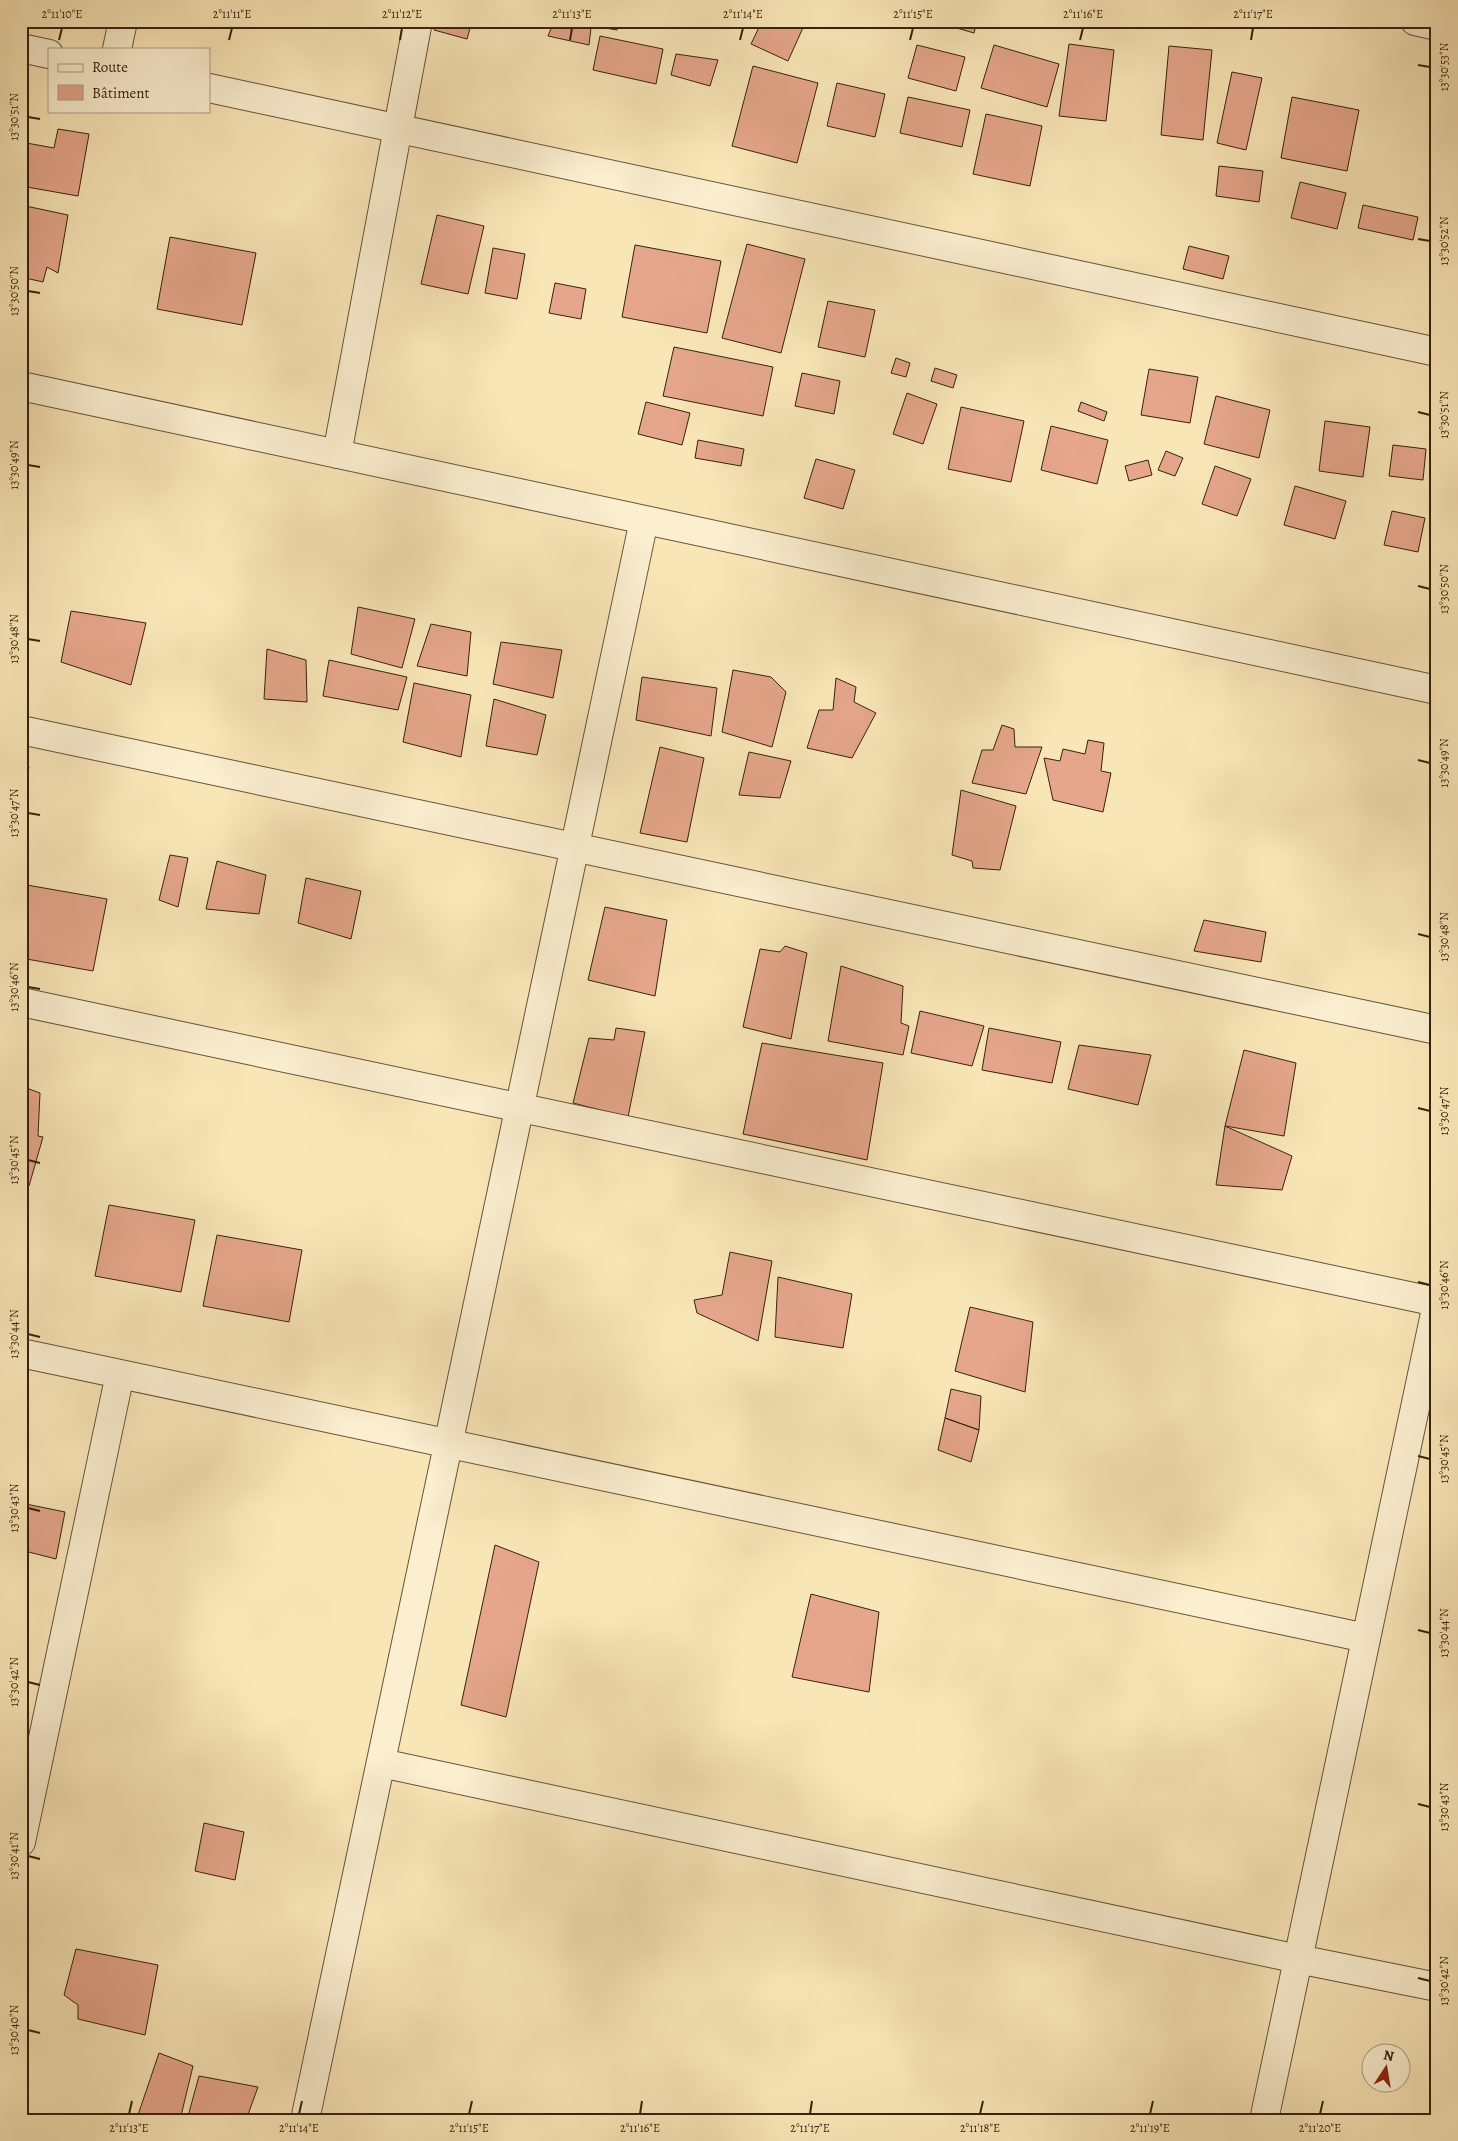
<svg xmlns="http://www.w3.org/2000/svg" width="1458" height="2141" viewBox="0 0 1458 2141" font-family="Alegreya,serif">
  <style>
    .building { fill: #e5a68b; stroke: #37220d }
    .lines { fill: none; stroke-linecap: round; stroke-linejoin: round }
    .minor-casing { stroke: #685338; stroke-width: 30 }
    .minor { stroke: #fbefd0; stroke-width: 28 }
    .ticks { fill: none; stroke: #37220d; stroke-width: 2 }
    .neatline { fill: none; stroke: #37220d; stroke-width: 2 }
    .ticks-label { font-size: 12px; text-anchor: middle; fill: #37220d }
  </style>
  <rect width="100%" height="100%" fill="#f9e6b7"/>
  <filter id="stains"><feTurbulence type="fractalNoise" baseFrequency=".004" numOctaves="4"/><feColorMatrix values="0 0 0 0 .2 0 0 0 0 .09 0 0 0 0 .02 0 0 0 .5 -.17"/></filter>
  <radialGradient id="worn" r=".72"><stop offset=".6" stop-color="#630" stop-opacity="0"/><stop offset="1" stop-color="#630" stop-opacity=".3"/></radialGradient>
  <path class="building" d="M436,21H472L467,39L434,30Z
    M554,21L591,28L589,45L548,36Z
    M600,21H619L617,30L599,27Z
    M762,21H806L788,61L751,44Z
    M932,21H977L974,33Z
    M600,36L663,49L656,84L593,70Z
    M1069,44L1114,50L1106,121L1059,116Z
    M917,45L965,57L956,91L908,78Z
    M994,45L1059,64L1047,107L981,88Z
    M1169,46L1212,50L1203,140L1161,135Z
    M676,54L718,60L710,86L671,75Z
    M753,66L818,83L797,163L732,146Z
    M1232,72L1262,78L1246,150L1217,143Z
    M837,83L885,94L875,137L827,126Z
    M908,97L970,110L962,147L900,133Z
    M1292,97L1359,110L1347,171L1281,158Z
    M986,114L1042,126L1030,186L973,174Z
    M58,129L89,134L78,196L21,186V142L54,148Z
    M1219,166L1263,171L1259,202L1216,196Z
    M1300,182L1346,193L1337,229L1291,218Z
    M21,205L68,215L58,273L47,267L43,282L21,277Z
    M1363,205L1418,217L1413,240L1358,228Z
    M437,215L484,226L468,294L421,284Z
    M170,237L256,253L242,325L157,309Z
    M747,244L805,259L781,353L722,338Z
    M635,245L721,261L707,333L622,317Z
    M1189,246L1229,256L1223,279L1183,269Z
    M493,248L525,254L517,299L485,293Z
    M555,283L586,289L581,319L549,313Z
    M828,301L875,310L865,357L818,347Z
    M674,347L773,367L763,416L663,396Z
    M896,358L910,363L906,377L891,373Z
    M935,368L957,375L953,388L931,381Z
    M1149,369L1198,377L1190,423L1141,415Z
    M802,373L840,381L834,414L795,406Z
    M907,393L937,404L923,444L893,434Z
    M1216,396L1270,410L1259,458L1204,444Z
    M646,402L690,413L682,445L638,434Z
    M1081,402L1107,412L1104,421L1078,411Z
    M961,407L1024,421L1011,482L948,469Z
    M1325,421L1370,427L1363,477L1319,471Z
    M1051,426L1108,440L1097,484L1041,470Z
    M698,440L744,449L741,466L695,458Z
    M1393,445L1426,449L1423,480L1389,476Z
    M1166,451L1183,458L1175,476L1158,470Z
    M816,459L855,470L843,509L804,498Z
    M1148,460L1152,475L1129,481L1125,466Z
    M1215,466L1251,479L1237,516L1202,504Z
    M1295,486L1346,501L1335,539L1284,525Z
    M1392,511L1425,518L1418,552L1384,545Z
    M358,607L415,619L402,668L351,654Z
    M71,611L146,623L131,685L61,662Z
    M431,624L471,632L467,676L417,666Z
    M501,642L562,650L553,698L493,684Z
    M267,649L306,660L307,702L264,699Z
    M329,660L407,677L398,710L323,696Z
    M733,670L771,677L786,692L772,747L722,732Z
    M642,677L717,688L711,736L636,720Z
    M836,678L856,687L854,702L876,713L852,758L807,748L819,710H833Z
    M414,683L471,695L461,757L403,742Z
    M494,699L546,715L537,755L486,746Z
    M1002,725L1014,729L1015,747H1042L1026,794L972,783L982,750H993Z
    M1088,740L1104,743L1101,771L1111,773L1103,812L1053,800L1044,758L1060,761L1063,749L1085,754Z
    M660,747L704,758L687,842L640,833Z
    M749,752L791,761L780,798L739,795Z
    M21,765L29,767L21,803Z
    M961,790L1016,806L1000,870L973,868L972,861L952,855Z
    M170,855L188,858L178,907L159,900Z
    M217,861L266,875L259,914L206,909Z
    M306,878L361,891L351,939L298,923Z
    M21,884L107,899L93,971L21,958Z
    M605,907L667,920L655,996L588,980Z
    M1204,920L1266,932L1261,962L1194,951Z
    M785,946L807,953L791,1039L743,1027L760,949L780,952Z
    M841,966L903,986L901,1023L909,1026L903,1055L828,1041Z
    M920,1011L984,1026L972,1066L911,1053Z
    M616,1028L645,1032L628,1117L573,1103L589,1038L614,1040Z
    M989,1028L1061,1042L1052,1083L982,1070Z
    M762,1043L883,1063L867,1160L743,1134Z
    M1079,1045L1151,1055L1138,1105L1068,1089Z
    M1244,1050L1296,1063L1284,1136L1225,1126Z
    M21,1086L40,1093L38,1136L43,1137L29,1186L21,1185Z
    M1225,1126L1292,1156L1282,1190L1216,1185Z
    M109,1205L195,1220L181,1292L95,1276Z
    M217,1235L302,1250L289,1322L203,1306Z
    M730,1252L772,1261L758,1341L697,1313L694,1300L722,1295Z
    M778,1277L852,1294L843,1348L775,1337Z
    M970,1307L1033,1322L1025,1392L955,1371Z
    M951,1389L981,1396L979,1430L945,1418Z
    M945,1418L979,1430L971,1462L938,1450Z
    M21,1503L65,1512L56,1559L21,1550Z
    M495,1545L539,1562L506,1717L461,1705Z
    M811,1594L879,1612L869,1692L792,1677Z
    M204,1823L244,1832L235,1880L195,1871Z
    M76,1949L158,1965L145,2035L78,2019V2005L64,1995Z
    M159,2053L193,2066L180,2120H152L138,2115Z
    M199,2076L258,2087L246,2120H187Z"/>
  <g class="lines">
    <defs>
      <path id="minor" d="M1415,21L1437,26
        M21,48L49,54
        M117,49L123,21
        M209,88L1437,352
        M21,386L1437,690
        M337,454L418,21
        M21,730L1437,1030
        M21,1002L1437,1302
        M21,1353L1366,1638
        M381,1763L1298,1959L1437,1987
        M21,1842L120,1374
        M305,2120L644,520
        M1264,2120L1437,1304"/>
    </defs>
    <use href="#minor" class="minor-casing"/>
    <use href="#minor" class="minor"/>
  </g>
  <path class="ticks" d="M59,40L62,28M229,40L232,28M400,40L402,28M570,40L572,28M740,40L743,28M910,40L913,28M1080,40L1083,28M1251,40L1253,28M1418,65L1430,67M28,117L40,119M1418,239L1430,241M28,291L40,293M1418,412L1430,415M28,465L40,467M1418,586L1430,589M28,639L40,641M1418,760L1430,763M28,813L40,815M1418,934L1430,937M28,987L40,989M1418,1108L1430,1111M28,1160L40,1163M1418,1282L1430,1285M28,1334L40,1337M1418,1456L1430,1459M28,1508L40,1511M1418,1630L1430,1633M28,1682L40,1685M1418,1804L1430,1807M28,1856L40,1859M1418,1978L1430,1981M28,2030L40,2033M129,2114L132,2101M299,2114L302,2101M469,2114L472,2101M640,2114L642,2101M810,2114L812,2101M980,2114L983,2101M1150,2114L1153,2101M1320,2114L1323,2101"/>
  <rect width="1458" height="2141" fill="none" stroke="#f9e6b7" stroke-width="55"/>
  <rect x="48" y="48" width="162" height="65" fill="#fbefd0" stroke="#ad9d82"/>
  <rect x="58" y="64" width="25" height="8" fill="#fbefd0" stroke="#ad9d82"/>
  <text x="92" y="72" font-size="15" fill="#37220d">Route</text>
  <rect x="58" y="85" width="25" height="15" fill="#e5a68b" stroke="#ad9d82"/>
  <text x="92" y="98" font-size="15" fill="#37220d">Bâtiment</text>
  <g transform="translate(1386 2068) rotate(12)"><circle r="24" fill="#fbefd0" stroke="#ad9d82"/>
  <path d="M0-4L9 19L0 12L-9 19Z" fill="#8f2418"/>
  <text y="-8" font-size="14" font-weight="bold" text-anchor="middle" fill="#37220d">N</text>
  </g>
  <rect x="28" y="28" width="1402" height="2086" class="neatline"/>
  <g class="ticks-label">
    <text x="62" y="18">2°11'10"E</text>
    <text x="232" y="18">2°11'11"E</text>
    <text x="402" y="18">2°11'12"E</text>
    <text x="572" y="18">2°11'13"E</text>
    <text x="743" y="18">2°11'14"E</text>
    <text x="913" y="18">2°11'15"E</text>
    <text x="1083" y="18">2°11'16"E</text>
    <text x="1253" y="18">2°11'17"E</text>
    <text transform="translate(1444 67) rotate(-90)" y="4">13°30'53"N</text>
    <text transform="translate(14 117) rotate(-90)" y="4">13°30'51"N</text>
    <text transform="translate(1444 241) rotate(-90)" y="4">13°30'52"N</text>
    <text transform="translate(14 291) rotate(-90)" y="4">13°30'50"N</text>
    <text transform="translate(1444 415) rotate(-90)" y="4">13°30'51"N</text>
    <text transform="translate(14 465) rotate(-90)" y="4">13°30'49"N</text>
    <text transform="translate(1444 589) rotate(-90)" y="4">13°30'50"N</text>
    <text transform="translate(14 639) rotate(-90)" y="4">13°30'48"N</text>
    <text transform="translate(1444 763) rotate(-90)" y="4">13°30'49"N</text>
    <text transform="translate(14 813) rotate(-90)" y="4">13°30'47"N</text>
    <text transform="translate(1444 937) rotate(-90)" y="4">13°30'48"N</text>
    <text transform="translate(14 987) rotate(-90)" y="4">13°30'46"N</text>
    <text transform="translate(1444 1111) rotate(-90)" y="4">13°30'47"N</text>
    <text transform="translate(14 1160) rotate(-90)" y="4">13°30'45"N</text>
    <text transform="translate(1444 1285) rotate(-90)" y="4">13°30'46"N</text>
    <text transform="translate(14 1334) rotate(-90)" y="4">13°30'44"N</text>
    <text transform="translate(1444 1459) rotate(-90)" y="4">13°30'45"N</text>
    <text transform="translate(14 1508) rotate(-90)" y="4">13°30'43"N</text>
    <text transform="translate(1444 1633) rotate(-90)" y="4">13°30'44"N</text>
    <text transform="translate(14 1682) rotate(-90)" y="4">13°30'42"N</text>
    <text transform="translate(1444 1807) rotate(-90)" y="4">13°30'43"N</text>
    <text transform="translate(14 1856) rotate(-90)" y="4">13°30'41"N</text>
    <text transform="translate(1444 1981) rotate(-90)" y="4">13°30'42"N</text>
    <text transform="translate(14 2030) rotate(-90)" y="4">13°30'40"N</text>
    <text x="129" y="2132">2°11'13"E</text>
    <text x="299" y="2132">2°11'14"E</text>
    <text x="469" y="2132">2°11'15"E</text>
    <text x="640" y="2132">2°11'16"E</text>
    <text x="810" y="2132">2°11'17"E</text>
    <text x="980" y="2132">2°11'18"E</text>
    <text x="1150" y="2132">2°11'19"E</text>
    <text x="1320" y="2132">2°11'20"E</text>
  </g>
  <rect width="100%" height="100%" filter="url(#stains)"/>
  <rect width="100%" height="100%" fill="url(#worn)"/>
</svg>
